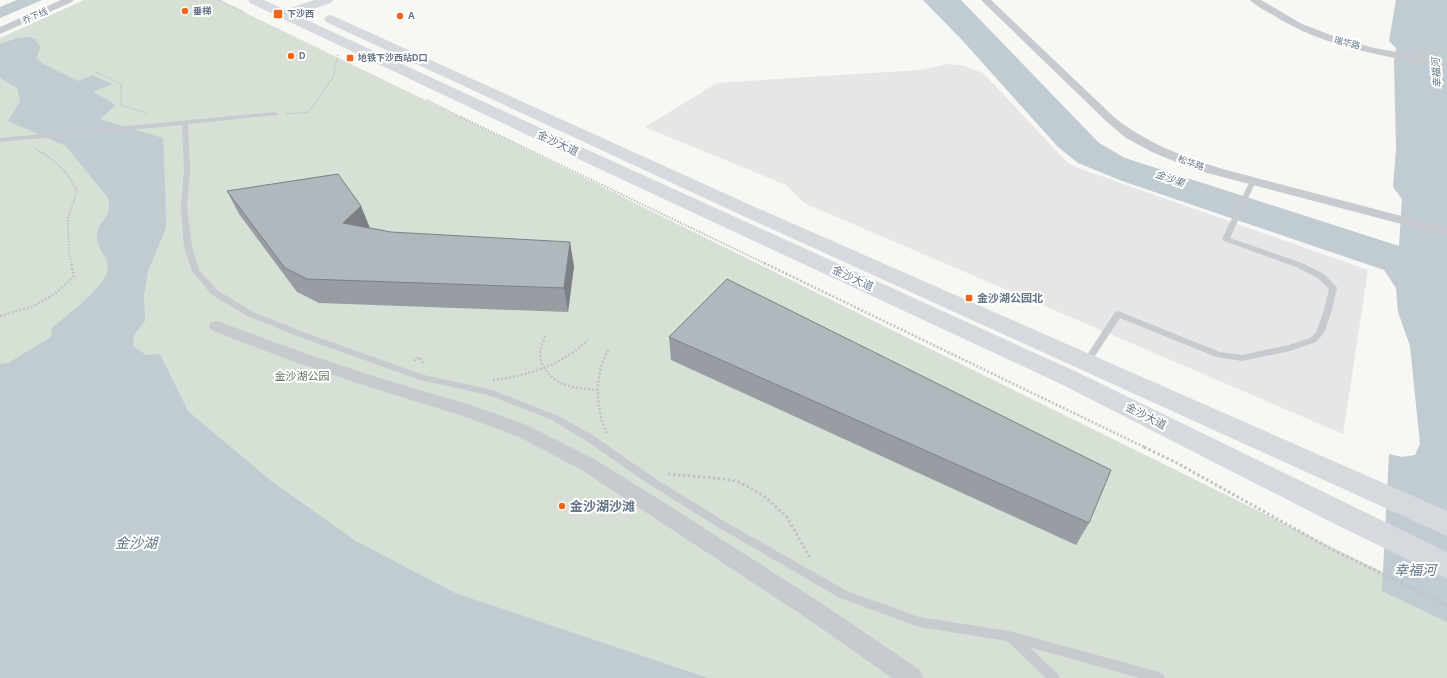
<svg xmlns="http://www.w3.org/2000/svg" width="1447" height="678" viewBox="0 0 1447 678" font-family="Inter,'Noto Sans SC',sans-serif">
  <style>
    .built { fill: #e5e6e5 }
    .green { fill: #d7e0d5 }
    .water { fill: #c1cbd2 }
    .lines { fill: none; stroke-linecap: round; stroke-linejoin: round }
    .path-far3 { stroke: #c0c2c5; stroke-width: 1.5; stroke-dasharray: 1.5 1.5; stroke-linecap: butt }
    .path-far2 { stroke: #c0c2c5; stroke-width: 2; stroke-dasharray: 1.5 1.5; stroke-linecap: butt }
    .path-far1 { stroke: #c0c2c5; stroke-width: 2.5; stroke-dasharray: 2 2; stroke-linecap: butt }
    .path { stroke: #c0c2c5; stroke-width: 3; stroke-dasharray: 2.5 2.5; stroke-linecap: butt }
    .lane { fill: #c7cace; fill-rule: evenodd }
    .street { fill: #c7cace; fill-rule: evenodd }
    .secondary { fill: #d6dadf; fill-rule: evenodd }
    .wall { fill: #979da3 }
    .shaded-wall { fill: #7b8084 }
    .building { fill: #b0b7bd; stroke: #7b8084 }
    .poi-dot { fill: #f0651c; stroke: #fff; stroke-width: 1.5 }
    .labels { text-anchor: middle; stroke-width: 4; stroke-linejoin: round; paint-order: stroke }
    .far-poi-label { font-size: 9px; font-weight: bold; fill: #647487; stroke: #fff; text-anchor: start }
    .far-street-label { font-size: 9px; fill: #647487; stroke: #fff }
    .far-water-label { font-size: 10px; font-style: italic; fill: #607683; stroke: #fff }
    .street-label { font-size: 11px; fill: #647487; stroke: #fff }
    .poi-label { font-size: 11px; font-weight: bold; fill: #647487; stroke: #fff; text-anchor: start }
    .park-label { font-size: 11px; fill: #627960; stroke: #fff }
    .near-poi-label { font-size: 13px; font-weight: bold; fill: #647487; stroke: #fff; text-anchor: start }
    .near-water-label { font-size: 14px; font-style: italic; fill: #607683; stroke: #fff }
  </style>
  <rect width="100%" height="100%" fill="#f7f7f4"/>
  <path class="built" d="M948,64L964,66L983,73L1068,163L1078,168L1368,270L1343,434L804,203L786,185L645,127L717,83L920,70Z"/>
  <path class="green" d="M84,0H219L485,129L1447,604V678H0V38Z"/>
  <path class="water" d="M17,0H42L0,18V7Z
    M923,0H961L1099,143L1125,158L1399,246L1402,199L1393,187L1396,150L1394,61L1396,48L1389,41L1396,0H1447V622L1382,591L1389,454L1402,457L1415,455L1420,444L1410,346L1398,312L1396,288L1384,270L1122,181L1078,163L1058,147L962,40Z
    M29,37L35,39L41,47L36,58L45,65L78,81L93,75L112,84L93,92L116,105L100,119L163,138L165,181L166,228L148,271L144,296L145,321L134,335L133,346L146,355L160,354L188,411L271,481L356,541L455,593L708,678H0V364L8,363L51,337L52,328C65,316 110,284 108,266C106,256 97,247 97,237C97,219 113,221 108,198L66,146L8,121L20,101L17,88L0,78V44L17,38Z"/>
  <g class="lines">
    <path class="path-far3" d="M219,0L244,12
      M96,72L121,84V105L147,113
      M427,100L463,118
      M286,114L309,112L333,77L338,54"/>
    <path class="path-far2" d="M461,117L766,264
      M36,149C55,160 67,171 77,191L68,219L69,252L72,264"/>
    <path class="path-far1" d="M764,263L1146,448
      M0,316L34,306L56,293L74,276L71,263
      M545,336C543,342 540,348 540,354C540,359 542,365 545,369C557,388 578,388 598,390
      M414,361L419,357L424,364
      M493,380C531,375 559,366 588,340
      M607,433C595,409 594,373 609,349"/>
    <path class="path" d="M1144,447L1177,463L1333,550L1447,605
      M668,474L724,479L736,481L749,487L765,497L787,517L810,558"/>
    <path class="lane" d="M275,112L278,114L277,115L188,124L190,171L187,207L192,247L199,270L217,290L253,312L303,332L424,375L489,389L556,415L591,434L656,479L722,520L847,591L919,617L1009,631L1159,672L1163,674L1165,678H1139L1029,647L1058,674L1060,678H1046L1007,641L919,627L840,598L716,526L650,485L585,440L550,419L488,395L420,380L297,336L247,316L211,294L192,271L184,247L181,207L184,171L182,125L0,142V138Z
      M1253,179L1256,181L1230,238L1302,263L1324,274L1336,286L1337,288L1332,310L1324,333L1316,342L1290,351L1242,361L1216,357L1120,318L1089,365H1083L1082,363L1083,361L1115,312L1118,311L1220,352L1242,355L1289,345L1310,338L1316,332L1324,310L1329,289L1318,278L1296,267L1224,241L1222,239L1250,181Z"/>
    <path class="street" d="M61,0H74L72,2L0,34V27Z
      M981,0H991L1115,118C1168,159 1228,170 1291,187C1343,201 1395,214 1447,228V236L1196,170L1154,153L1126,138L1107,122Z
      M1250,0H1261L1302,24L1341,39L1374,48L1447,61V67C1387,57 1325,48 1273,15C1266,11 1256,6 1250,0Z
      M217,321L307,354L376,377L474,406L529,426L594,459L665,503L824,605L920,670L923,678H892L808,619L580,469L517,436L463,416L366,386L295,362L211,330L209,326L211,322Z"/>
    <path class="secondary" d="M248,0H264L285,10L314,0H333L331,3L296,15L588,150L1079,373L1447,552V579L1327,520L1063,385L576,158L250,3Z
      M331,15L755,207L1447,511V536L741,215L326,22L324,19L326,16Z"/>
  </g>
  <path class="wall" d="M227,191L361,206L370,228L574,266L568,312L319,303L297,292L239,214Z
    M669,337L1089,523L1076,545L671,360Z"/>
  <path class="shaded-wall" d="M361,206L370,229L343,223Z
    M570,242L574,266L568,312L564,288Z"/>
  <path class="building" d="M338,174L361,206L343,223L391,232L570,242L564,288L307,279L285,268L227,191Z
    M727,279L1111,470L1089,523L669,337Z"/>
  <g class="poi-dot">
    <circle cx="185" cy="11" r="4"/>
    <rect x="273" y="9" width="10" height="10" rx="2"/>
    <circle cx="400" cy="16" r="4"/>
    <circle cx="291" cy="56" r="4"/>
    <rect x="346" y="54" width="8" height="8" rx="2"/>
    <rect x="965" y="294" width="8" height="8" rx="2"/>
    <circle cx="562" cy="506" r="4"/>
  </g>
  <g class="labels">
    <g class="far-poi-label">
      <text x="193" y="14">垂梯</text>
      <text x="287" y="17">下沙西</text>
      <text x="408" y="19">A</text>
      <text x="299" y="59">D</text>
      <text x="358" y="61">地铁下沙西站D口</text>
    </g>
    <g class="far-street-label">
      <text transform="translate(35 16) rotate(-24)" y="3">乔下线</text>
      <text transform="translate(1347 43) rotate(15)" y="3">瑞华路</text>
      <text transform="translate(1191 163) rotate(20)" y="3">松华路</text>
    </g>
    <g class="far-water-label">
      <text transform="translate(1436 73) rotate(-94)" y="4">幸福河</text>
      <text transform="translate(1170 178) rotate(20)" y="4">金沙渠</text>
    </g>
    <g class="street-label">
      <text transform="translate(558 143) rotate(25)" y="4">金沙大道</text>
      <text transform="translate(853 278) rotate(25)" y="4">金沙大道</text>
      <text transform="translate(1146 416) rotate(27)" y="4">金沙大道</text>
    </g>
    <g class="poi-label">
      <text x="977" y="302">金沙湖公园北</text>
    </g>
    <g class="park-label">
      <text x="302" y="380">金沙湖公园</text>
    </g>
    <g class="near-poi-label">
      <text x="570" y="511">金沙湖沙滩</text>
    </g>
    <g class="near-water-label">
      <text x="136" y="548">金沙湖</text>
      <text x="1415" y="575">幸福河</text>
    </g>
  </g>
</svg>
